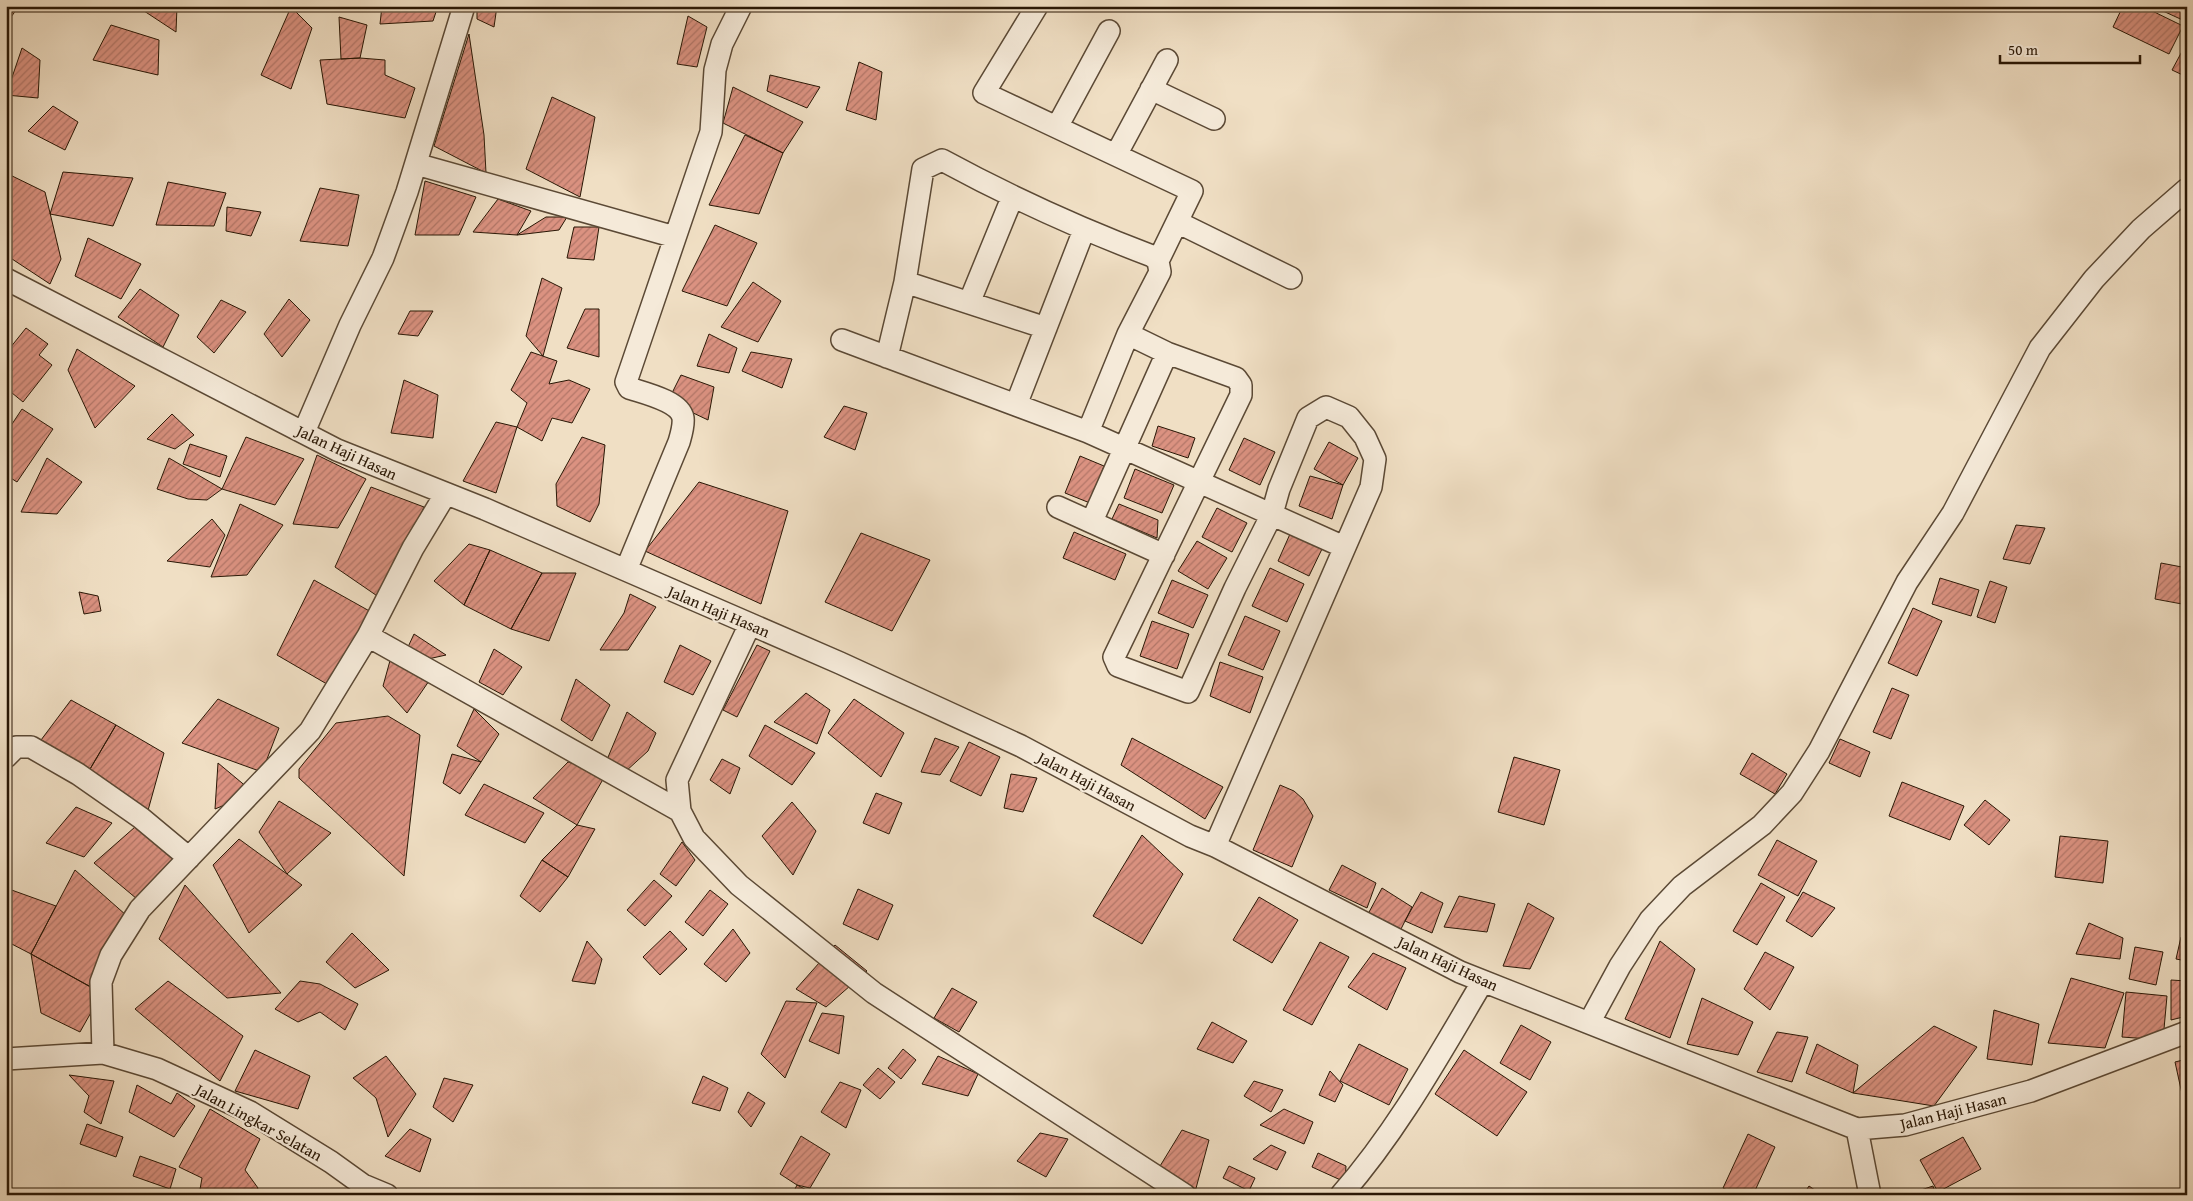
<svg xmlns="http://www.w3.org/2000/svg" width="2193" height="1201" viewBox="0 0 2193 1201" font-family="'Gentium Book Plus',serif">
  <style>
    .building { fill: url(#building-hatch); stroke: #291705 }
    .lines { fill: none; stroke-linecap: round; stroke-linejoin: round }
    .minor-casing { stroke: #5b4935; stroke-width: 24 }
    .minor { stroke: #f5ead9; stroke-width: 21 }
    .labels { text-anchor: middle; stroke-width: 4.5; stroke-linejoin: round; paint-order: stroke }
    .street-label { font-size: 16px; fill: #291705; stroke: #f5ead9 }
  </style>
  <defs>
    <pattern id="building-hatch" width="6" height="6" patternUnits="userSpaceOnUse" patternTransform="scale(1.25)"><rect width="6" height="6" fill="#db9281"/><path d="M-1 1l2-2M0 6l6-6M5 7l2-2" fill="none" stroke="#b27668"/></pattern>
  </defs>
  <rect width="100%" height="100%" fill="#f0dfc4"/>
  <filter id="stains"><feTurbulence type="fractalNoise" baseFrequency=".004" numOctaves="4"/><feColorMatrix values="0 0 0 0 .2 0 0 0 0 .09 0 0 0 0 .02 0 0 0 .5 -.17"/></filter>
  <radialGradient id="worn" r=".72"><stop offset=".6" stop-color="#630" stop-opacity="0"/><stop offset="1" stop-color="#630" stop-opacity=".3"/></radialGradient>
  <path class="building" d="M6,6H19L6,24Z
    M177,6L176,32L138,7V6Z
    M382,6H438L433,21L380,24Z
    M477,6H497L494,27L477,19Z
    M2123,6H2142L2183,26L2169,54L2113,27Z
    M2152,6H2187V22Z
    M291,7L312,28L291,89L261,75Z
    M688,16L707,27L697,67L677,64Z
    M339,17L367,25L360,58L341,59Z
    M111,25L159,40L158,75L93,60Z
    M469,34L484,135L486,173L434,146Z
    M2187,42V77L2172,70Z
    M22,48L40,60L38,98L6,95Z
    M360,58L385,60V75L415,88L405,118L327,104L320,60Z
    M859,62L882,72L876,120L846,110Z
    M770,75L820,87L807,108L767,91Z
    M733,87L803,122L783,153L723,123Z
    M552,97L595,117L580,197L526,169Z
    M53,106L78,122L65,150L28,131Z
    M745,135L783,153L759,214L709,205Z
    M63,172L133,178L113,226L50,214Z
    M6,173L45,192L61,259L50,284L6,255Z
    M425,181L476,197L459,235H415Z
    M168,182L226,193L214,226L156,225Z
    M320,188L359,195L348,246L300,241Z
    M498,199L531,211L517,235L473,232Z
    M227,207L261,212L251,236L226,231Z
    M546,217H567L559,230L517,235Z
    M715,225L757,243L727,306L682,291Z
    M574,227H599L594,260L567,258Z
    M88,238L141,264L121,299L75,276Z
    M542,278L562,288L543,356L526,336Z
    M753,282L781,301L758,342L721,327Z
    M140,289L179,315L163,347L118,317Z
    M289,299L310,320L282,357L264,334Z
    M221,300L246,312L214,353L197,337Z
    M585,309H599V357L567,348Z
    M410,311H433L418,336L398,334Z
    M26,328L48,344L39,355L52,365L23,402L6,388V378L12,370L6,366V353Z
    M709,334L737,348L729,373L697,366Z
    M77,349L135,386L95,428L68,370Z
    M531,352L557,361L549,384L569,380L590,389L572,423L552,418L542,441L517,427L527,403L511,390Z
    M751,352L792,359L782,388L742,371Z
    M681,375L714,387L708,420L668,401Z
    M404,380L438,395L433,438L391,433Z
    M844,406L867,413L855,450L824,437Z
    M22,409L53,429L17,482L6,475V433Z
    M172,414L194,435L175,449L147,439Z
    M496,422L517,427L496,493L463,481Z
    M1158,426L1195,438L1188,458L1152,446Z
    M246,437L304,459L275,505L222,489Z
    M582,437L605,445L599,504L590,522L557,506L556,484Z
    M1244,438L1275,452L1260,485L1229,470Z
    M1329,442L1358,458L1343,485L1314,469Z
    M190,444L227,456L220,477L183,464Z
    M317,455L366,479L338,528L293,524Z
    M1080,456L1104,466L1090,503L1065,493Z
    M47,458L82,482L57,514L21,512Z
    M169,458L222,489L207,500L188,499L157,489Z
    M1135,469L1174,485L1162,513L1124,498Z
    M1310,476L1343,485L1332,519L1299,506Z
    M699,482L788,511L761,604L645,551Z
    M371,487L424,507L386,602L335,567Z
    M240,504L283,525L247,575L211,577Z
    M1119,504L1158,520L1157,538L1112,519Z
    M1217,508L1247,523L1232,552L1202,537Z
    M212,519L225,535L210,567L167,561Z
    M2016,525L2045,528L2030,564L2003,559Z
    M1074,532L1126,554L1115,580L1063,558Z
    M861,533L930,560L892,631L825,602Z
    M1290,534L1322,549L1309,576L1278,561Z
    M1197,541L1227,558L1208,589L1178,571Z
    M469,544L490,550L464,605L434,581Z
    M490,550L542,573L511,629L464,605Z
    M2161,563L2187,568L2182,604L2155,599Z
    M1270,568L1304,584L1287,622L1252,606Z
    M542,573H576L549,641L511,629Z
    M1940,578L1979,590L1971,616L1932,604Z
    M314,580L373,613L332,687L277,655Z
    M1172,580L1208,595L1193,628L1158,613Z
    M1990,581L2007,587L1995,623L1977,617Z
    M79,592L98,596L101,611L84,614Z
    M630,594L656,607L628,650H600L624,613Z
    M1913,608L1942,621L1917,676L1888,663Z
    M1245,616L1280,631L1263,670L1228,655Z
    M1152,621L1189,634L1177,669L1140,656Z
    M414,634L446,655L428,659L408,647Z
    M680,645L711,661L693,695L664,682Z
    M757,645L770,651L737,717L723,710Z
    M494,649L522,667L503,695L479,682Z
    M391,657L429,681L407,713L383,686Z
    M1220,662L1263,677L1250,713L1210,696Z
    M576,679L610,705L592,741L561,720Z
    M1892,688L1909,695L1891,739L1873,732Z
    M806,693L830,710L817,744L774,722Z
    M218,699L279,728L262,772L182,743Z
    M854,699L904,733L881,777L828,733Z
    M71,700L116,725L83,781L32,752Z
    M474,709L499,734L481,762L457,746Z
    M627,712L656,733L648,751L625,772L606,762Z
    M388,716L420,735L404,876L299,778V769L336,723Z
    M116,725L164,753L147,814L83,781Z
    M765,725L815,753L792,785L749,756Z
    M935,738L959,747L940,775L921,772Z
    M1132,738L1223,787L1205,819L1121,765Z
    M1840,739L1870,752L1860,777L1829,763Z
    M969,742L1000,757L981,796L950,781Z
    M1752,753L1787,774L1775,794L1740,774Z
    M452,754L481,762L460,794L443,783Z
    M1514,757L1560,770L1544,825L1498,812Z
    M722,759L740,768L730,794L710,780Z
    M568,762L606,774L577,825L533,798Z
    M218,763L254,793L215,809Z
    M1011,774L1037,778L1023,812L1004,808Z
    M1902,782L1964,806L1950,840L1889,816Z
    M484,784L544,813L525,843L465,815Z
    M1280,785L1294,791L1303,799L1313,816L1292,867L1253,850Z
    M876,793L902,803L889,834L863,823Z
    M1985,800L2010,820L1989,845L1964,825Z
    M279,801L331,833L287,874L259,832Z
    M792,802L816,831L793,875L762,836Z
    M76,807L112,823L84,857L46,843Z
    M577,825L595,829L568,877L542,860Z
    M135,827L184,858L143,904L94,863Z
    M1142,835L1183,874L1142,944L1093,916Z
    M2060,836L2108,841L2103,883L2055,877Z
    M239,839L302,885L249,933L213,865Z
    M1777,840L1817,861L1798,896L1758,875Z
    M682,842L695,860L676,886L660,874Z
    M542,860L568,877L540,912L520,896Z
    M1342,865L1376,883L1367,908L1329,890Z
    M75,870L135,923L94,989L31,954Z
    M654,880L672,896L645,926L627,910Z
    M1761,883L1785,897L1757,945L1733,931Z
    M185,885L281,993L227,998L159,939Z
    M6,888L56,906L31,954L6,941Z
    M1382,888L1412,907L1401,929L1368,914Z
    M858,889L893,905L878,940L843,924Z
    M710,890L728,904L703,936L685,922Z
    M1421,892L1443,903L1432,933L1405,921Z
    M1803,892L1835,908L1812,937L1786,921Z
    M1459,896L1495,904L1487,932L1444,927Z
    M1259,897L1298,920L1272,963L1233,940Z
    M1528,903L1554,918L1530,969L1503,966Z
    M2089,923L2123,938L2120,959L2076,954Z
    M733,929L750,953L726,982L704,964Z
    M670,931L687,949L660,975L643,957Z
    M352,933L389,970L355,988L326,962Z
    M2181,937L2187,938V961L2176,959Z
    M587,941L602,959L595,984L572,981Z
    M1660,941L1695,969L1670,1038L1625,1019Z
    M1320,942L1349,957L1312,1025L1283,1010Z
    M835,945L867,971L826,1007L796,989Z
    M2135,947L2163,952L2156,985L2129,979Z
    M1765,952L1794,967L1770,1010L1744,989Z
    M1373,953L1406,968L1387,1010L1348,987Z
    M31,954L102,993L80,1032L41,1013Z
    M2071,978L2124,993L2105,1048L2048,1043Z
    M2171,980L2187,981V1016L2171,1020Z
    M168,981L243,1036L220,1081L135,1009Z
    M300,981L320,984L358,1004L345,1030L320,1012L298,1022L275,1009Z
    M952,988L977,1002L959,1032L934,1018Z
    M2126,992L2167,996L2163,1040L2122,1037Z
    M1702,998L1753,1022L1738,1055L1687,1044Z
    M786,1001L817,1003L785,1078L761,1054Z
    M1994,1010L2039,1024L2032,1065L1987,1059Z
    M822,1013L844,1016L839,1054L809,1041Z
    M1212,1022L1247,1041L1233,1063L1197,1049Z
    M1521,1025L1551,1042L1530,1080L1500,1063Z
    M1934,1026L1977,1047L1934,1106L1853,1093Z
    M1777,1032L1808,1037L1792,1082L1757,1072Z
    M1359,1044L1408,1069L1389,1105L1340,1081Z
    M1817,1044L1858,1065L1853,1093L1806,1073Z
    M903,1049L916,1060L901,1079L888,1068Z
    M255,1050L310,1076L298,1109L235,1091Z
    M1464,1050L1527,1092L1497,1136L1435,1094Z
    M386,1056L416,1094L388,1137L376,1098L353,1078Z
    M938,1056L978,1074L968,1096L922,1084Z
    M2187,1059V1093L2182,1094L2175,1062Z
    M878,1068L895,1082L880,1099L863,1085Z
    M1330,1071L1343,1085L1335,1102L1319,1095Z
    M69,1075L114,1081L101,1124L84,1112L89,1096Z
    M703,1076L728,1088L720,1111L692,1103Z
    M444,1078L473,1085L453,1122L433,1107Z
    M1254,1081L1283,1090L1271,1112L1244,1096Z
    M840,1082L861,1090L846,1128L821,1112Z
    M137,1085L171,1104L177,1093L195,1106L174,1137L129,1112Z
    M748,1092L765,1103L751,1127L738,1112Z
    M210,1109L260,1139L245,1170L258,1188L255,1195H199L202,1178L179,1167Z
    M1284,1109L1313,1122L1304,1144L1260,1125Z
    M87,1124L123,1137L116,1157L80,1144Z
    M410,1129L431,1139L420,1172L385,1156Z
    M1182,1130L1209,1140L1195,1192L1157,1171Z
    M1040,1133L1068,1139L1046,1177L1017,1161Z
    M1748,1134L1775,1147L1753,1195H1737L1723,1188Z
    M801,1136L830,1154L810,1188L797,1185L780,1174Z
    M1963,1137L1981,1169L1938,1192L1920,1160Z
    M1271,1145L1286,1152L1277,1170L1253,1159Z
    M1318,1153L1346,1166L1345,1182L1312,1167Z
    M140,1156L176,1169L170,1189L133,1176Z
    M1229,1166L1255,1178L1249,1191L1223,1178Z
    M797,1185L816,1195H792Z
    M1809,1186L1822,1195H1803Z
    M1933,1186L1936,1195H1906Z"/>
  <g class="lines">
    <defs>
      <path id="minor" d="M1037,6L984,93L1192,191L1158,261
        M1151,89L1214,119
        M1057,127L1109,31
        M1116,155L1167,60
        M416,164L675,237
        M1177,222L1291,278
        M6,279L337,450L485,509L840,663L1021,746L1190,836L1215,846L1460,972L1857,1129L1905,1125L2031,1091L2187,1032
        M905,282L1046,328
        M969,303L1012,198
        M1128,334L1167,353L1236,378L1241,385V395L1114,657L1118,666L1188,692L1235,588L1272,514L1279,489L1308,418L1326,407L1349,417L1365,437L1375,459L1371,487L1215,846
        M842,340L1088,432L1128,334L1160,272L1158,261L1152,256C1078,228 1012,198 942,160L923,169L905,282L887,357
        M1016,405L1084,230
        M304,432L350,325L383,258L407,192L464,6
        M1088,432L1344,547
        M1058,507L1164,555
        M1092,521L1167,353
        M626,570L679,442C681,435 684,426 683,418C680,401 644,393 629,388L626,382L711,132L715,70L722,44L741,6
        M750,624L677,780L680,811L694,838L739,885L874,993L1185,1195
        M368,636L680,811
        M6,757L16,747H31L78,774L141,818L189,858
        M1589,1023L1620,966L1650,920L1682,886L1762,825L1792,793L1819,751L1907,582L1953,513L2040,348L2094,279L2141,229L2187,189
        M103,1053L101,982L111,955L140,909L310,731L368,636L413,548L445,495
        M6,1059L103,1053L157,1069L250,1112L331,1162L363,1185L387,1195
        M1857,1129L1870,1195
        M1341,1195C1398,1130 1439,1055 1483,981"/>
    </defs>
    <use href="#minor" class="minor-casing"/>
    <use href="#minor" class="minor"/>
  </g>
  <g class="labels">
    <g class="street-label">
      <text transform="translate(347 452) rotate(25)" y="6">Jalan Haji Hasan</text>
      <text transform="translate(719 611) rotate(23)" y="6">Jalan Haji Hasan</text>
      <text transform="translate(1087 781) rotate(28)" y="6">Jalan Haji Hasan</text>
      <text transform="translate(1448 963) rotate(25)" y="6">Jalan Haji Hasan</text>
      <text transform="translate(1953 1111) rotate(-14)" y="6">Jalan Haji Hasan</text>
      <text transform="translate(259 1122) rotate(29)" y="6">Jalan Lingkar Selatan</text>
    </g>
  </g>
  <rect width="2193" height="1201" fill="none" stroke="#f0dfc4" stroke-width="25"/>
  <rect x="8" y="8" width="2178" height="1186" fill="none" stroke="#291705" stroke-width="2.5"/>
  <rect x="12" y="12" width="2168" height="1176" fill="none" stroke="#291705"/>
  <path d="M2000 55v8h140v-8" fill="none" stroke="#291705" stroke-width="2.5"/>
  <text x="2008" y="55" font-size="15" fill="#291705" stroke="#f5ead9" stroke-width="4" paint-order="stroke">50 m</text>
  <rect width="100%" height="100%" filter="url(#stains)"/>
  <rect width="100%" height="100%" fill="url(#worn)"/>
</svg>
